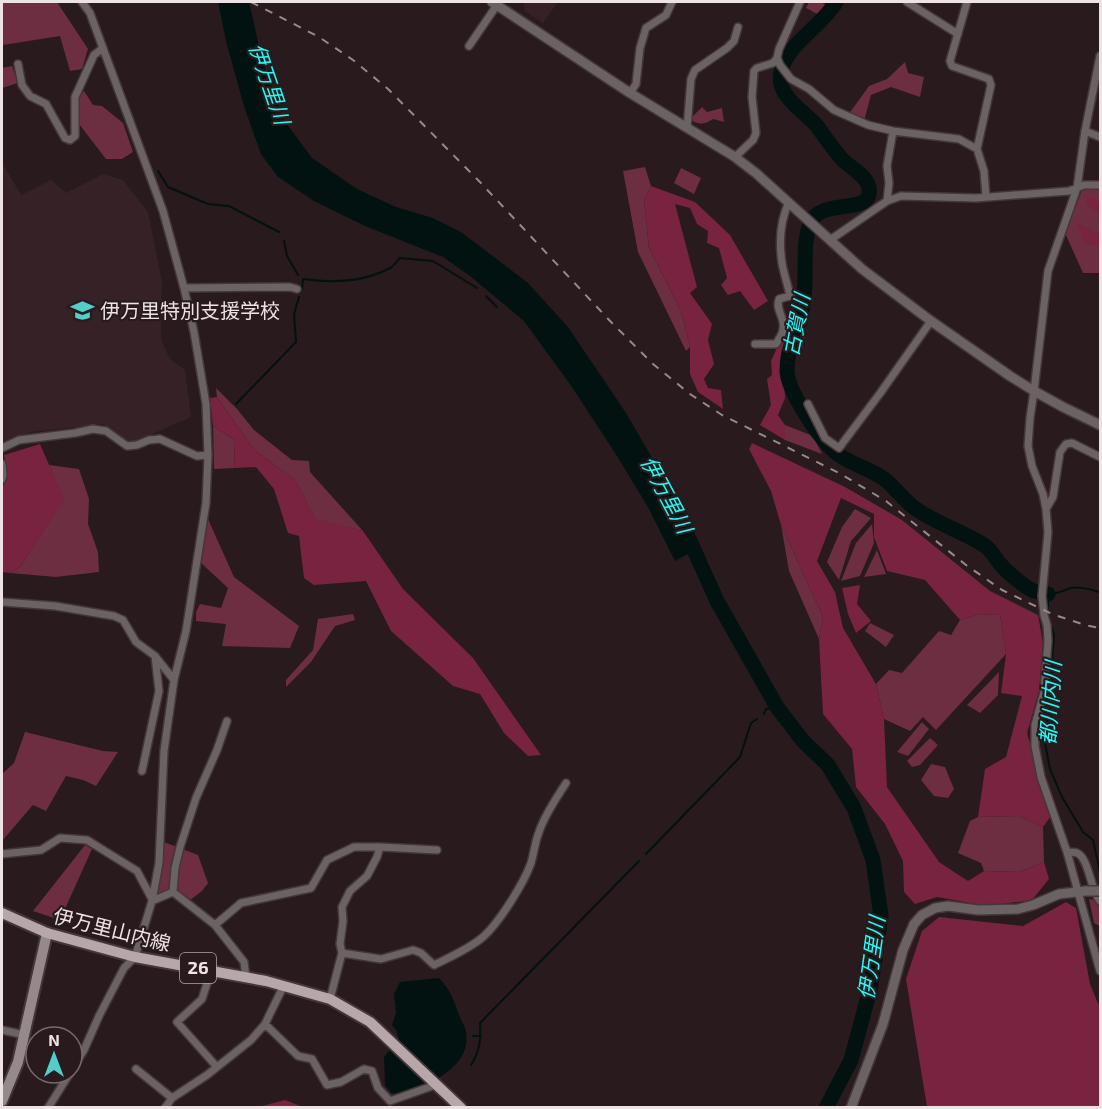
<svg xmlns="http://www.w3.org/2000/svg" width="1102" height="1109" viewBox="0 0 1102 1109" font-family="'Exo 2','Noto Sans JP',sans-serif">
  <style>
    .built { fill: #362226 }
    .green { fill: #6c2e40 }
    .forest { fill: #78233f }
    .water { fill: #021211 }
    .lines { fill: none; stroke-linecap: round; stroke-linejoin: round }
    .stream { stroke: #021211; stroke-width: 2 }
    .river { stroke: #021211; stroke-width: 15 }
    .minor-casing { stroke: #443639; stroke-width: 10 }
    .tertiary-casing { stroke: #443639; stroke-width: 12 }
    .secondary-casing { stroke: #443639; stroke-width: 14 }
    .primary-casing { stroke: #443639; stroke-width: 14 }
    .minor { stroke: #6a6263; stroke-width: 7 }
    .tertiary { stroke: #6a6263; stroke-width: 9 }
    .secondary { stroke: #95898b; stroke-width: 10 }
    .primary { stroke: #b7a6aa; stroke-width: 10 }
    .rail { stroke: #96898c; stroke-width: 2; stroke-dasharray: 8 8; stroke-linecap: butt }
    .tertiary-bridge-casing { stroke: #443639; stroke-width: 12; stroke-linecap: butt }
    .tertiary-bridge { stroke: #6a6263; stroke-width: 9 }
    .labels { text-anchor: middle; stroke-width: 4.5; stroke-linejoin: round; paint-order: stroke }
    .shield { fill: #281a1d; stroke: #b2a6a8; stroke-width: 1.5 }
    .shield-label { font-size: 18px; font-weight: bold; fill: #ede2e4 }
    .poi-label { font-size: 20px; fill: #ede2e4; stroke: #281a1d; text-anchor: start }
    .street-label { font-size: 20px; fill: #ede2e4; stroke: #281a1d }
    .water-label { font-size: 21px; font-style: italic; fill: #21faf5; stroke: #281a1d }
  </style>
  <rect width="100%" height="100%" fill="#281a1d"/>
  <path class="built" d="M523,2H558L543,23L525,11Z
    M2,162L21,195L51,180L66,193L103,174L123,180L148,212L162,282L161,340L170,359L185,370L191,417L129,444L103,424L30,432L2,443Z"/>
  <path class="green" d="M2,2H57L88,49L82,69L70,71L60,36L3,45L2,39Z
    M809,2H821L827,6L821,16L806,8Z
    M905,62L908,73L924,77L920,97L891,87L871,95L864,121L848,115L869,86L887,79Z
    M12,66L18,83L2,88V68Z
    M84,91L93,105L102,106L123,123L133,152L122,159H106L79,124L78,96Z
    M702,107L707,112L722,108L724,122L713,119C704,125 698,125 690,119Z
    M645,167L651,186L644,200L649,248L681,311L690,347L686,351L638,252L623,171Z
    M681,168L701,178L694,194L674,183Z
    M1100,189V272L1099,273H1083L1065,233L1082,190Z
    M216,388L237,409L254,430L292,460L309,461L310,472L363,531L316,520L295,480L254,450L217,397Z
    M785,425L813,436L822,454L785,440Z
    M213,426L235,440L234,468L214,469Z
    M49,465L79,469L89,499L88,524L98,552L99,572L56,577L10,573L21,566L63,499Z
    M855,509L871,518L851,541L839,580L827,562L842,527Z
    M208,519L234,577L299,626L290,648L222,646L226,624L196,621V612L200,604L221,608L228,588L200,562Z
    M872,524L874,543L860,576L841,581L856,543Z
    M781,525L823,617L819,639L789,571Z
    M877,550L886,574L864,577Z
    M353,614L355,620L335,626L311,662L286,687V680L313,650L318,619Z
    M980,614L1000,615L1006,654L936,730L923,717L910,731L884,719L876,684L889,670L902,673L939,631L951,635L960,620Z
    M870,623L894,635L886,647L865,631Z
    M999,672L998,695L980,713L967,705Z
    M922,722L929,729L908,756L897,752Z
    M25,732L103,751L118,752L96,786L83,780L66,776L46,811L33,805L2,841V774L14,763Z
    M930,738L938,745L920,765L912,767L907,761Z
    M931,764L945,767L954,789L948,798L934,796L921,780Z
    M1019,816L1043,827L1044,862L1019,872L984,871L981,863L958,853L970,821L978,817Z
    M164,842L198,855L208,883L202,891L189,901L177,891L158,893Z
    M85,845L92,849L60,920L33,911Z
    M1089,899L1100,901V926L1094,923Z"/>
  <path class="forest" d="M651,186L695,202L730,235L768,301L754,310L740,291L728,295L721,285L727,278L719,248L707,243L708,231L697,224L690,208L675,204L697,287L690,293L712,324L708,340L714,364L704,379L708,388L721,390L723,409L698,392L690,374V347L681,311L649,248L644,200Z
    M1087,196L1100,201V214L1086,203Z
    M1077,223L1100,235V247L1085,243Z
    M786,328L791,337L783,360L785,398L778,415L785,425V440L760,425L771,405L767,379L772,375L771,361Z
    M217,397L254,450L295,480L316,519L363,531L403,589L473,658L541,755L528,756L504,733L480,694L453,686L391,631L366,581L314,585L304,578L299,536L288,533L274,489L256,467L234,468L235,440L213,426L210,398Z
    M752,443L845,487L902,520L990,591L1038,615L1043,643L1039,691L1027,733L1051,816L1043,827L1019,816L978,817L985,769L1006,757L1022,696L1001,693L1006,654L1000,615L980,614L960,620L925,580L887,571L874,537V514L841,498L817,561L835,592L843,628L876,684L884,719L887,787L939,862L968,881L984,871L1019,872L1044,862L1049,879L1032,900L987,906L937,897L915,904L904,892L903,861L885,824L856,787L852,749L823,714L819,639L823,617L781,525L771,491L749,449Z
    M40,444L64,499L21,566L10,573L2,572V487L7,479L4,455Z
    M860,585L857,604L871,621L856,633L848,614L842,588Z
    M1066,902L1076,908L1090,984L1100,1008V1107H927L906,979L922,931L939,917L1023,926Z
    M285,1100L303,1107H258Z"/>
  <path class="water" d="M218,2H249L262,59L284,120L312,158L357,189L396,207L433,218L461,232L528,283L568,327L626,413L682,509L701,547L675,561L648,507L617,456L572,387L524,321L470,276L443,257L365,226L314,201L278,177L261,154L244,106L226,41Z
    M439,978C451,991 453,998 459,1015C461,1020 465,1026 466,1032C470,1058 450,1071 431,1083C420,1089 403,1095 391,1093L385,1085L384,1057L399,1039L396,1030L392,1025L396,1013L394,994L400,982Z"/>
  <g class="lines">
    <path class="stream" d="M158,171L168,187L208,204L229,206L279,232
      M284,241L287,256L298,275
      M302,289L303,279C331,283 364,282 390,268C394,266 397,261 400,258L433,261L477,288
      M486,296L497,307
      M236,404L296,342L294,314L299,297
      M1100,592C1091,590 1081,586 1071,588C1061,591 1060,594 1048,594V615L1054,635L1052,660L1053,695L1044,738L1050,769L1062,797L1083,832L1093,840L1100,872
      M764,714L766,709L777,707
      M646,854L740,757L751,723L757,719
      M473,1036H481
      M471,1065C480,1051 481,1039 480,1023L639,861"/>
    <path class="river" d="M836,2C822,26 790,42 782,68C773,95 802,109 817,126C825,137 833,149 842,159C850,168 867,175 869,188C874,217 820,196 810,224C802,246 807,273 804,296C803,306 801,318 798,327C792,344 787,352 787,371C788,392 821,442 839,455C852,464 869,469 883,478C895,487 904,501 916,509C938,524 963,532 984,545C992,550 996,560 1002,566C1008,573 1026,588 1034,591C1038,592 1043,593 1048,594
      M686,532L717,601L777,707L803,741L828,765L854,808L873,860L881,916L871,986L851,1060L826,1108"/>
    <defs>
      <path id="minor" d="M907,2L958,34
        M967,2L950,61L952,66L989,79L991,85L977,149L984,171L986,197
        M469,46L497,5
        M1100,56L1085,131L1077,188L1048,271L1034,391L1030,418L1028,446L1032,466L1043,494L1046,509L1048,532L1042,596L1044,615L1047,625L1048,641L1044,692L1035,725V746L1041,777L1067,852L1100,971
        M777,58L780,65L791,79L809,89L834,110L868,125L893,131L959,139L977,149
        M18,64L22,85L30,96L46,104L65,138L70,140L75,136V97L94,55L103,48
        M630,93L636,84L640,48L646,28L666,15L672,2
        M687,128L691,79L695,70L727,48L734,41L738,27
        M1085,131L1100,137
        M735,157L753,140L756,133L752,97L754,71L757,68L773,63L777,58L779,49L800,2
        M887,201L889,183L887,166L893,131
        M830,240L887,201L901,196L976,198L1069,191L1084,185H1100
        M184,288L290,287L297,289
        M755,344H776C778,340 783,334 783,329C786,318 775,311 779,299L790,296C788,285 784,275 782,263C779,243 780,221 789,202
        M808,404L825,438L839,448L881,392L931,321
        M2,448L19,440L75,433L93,429L106,431L127,446L137,445L149,440L160,439L197,456L208,455
        M2,464L3,475L2,479
        M1046,509L1053,497L1060,452L1066,444L1072,443L1100,457
        M2,602L55,606L114,616L123,620L136,642L155,656L174,680
        M142,771L159,691L155,656
        M1067,852C1069,852 1075,852 1077,853C1089,858 1090,889 1100,901
        M2,854L41,850L60,838L87,840L137,871L152,899
        M173,892L215,925L244,962L246,977
        M152,901L173,892L175,868L180,847L196,798L217,750L227,721
        M215,925L241,903L311,888L327,860L354,847H380L437,850
        M342,953L340,944L343,921L342,907L350,891L367,876L377,857L380,847
        M211,971L202,999L177,1022L217,1067
        M330,999L342,953L381,959L413,950L421,953L434,965C450,957 469,949 483,937C499,923 524,883 531,863C534,853 535,842 539,832C545,814 556,799 566,783
        M265,1024L298,1056L312,1059L327,1085L341,1082L364,1069L372,1071L378,1088L390,1101L438,1084
        M2,1030L25,1035
        M72,1069L84,1050L99,1016L124,968L135,957L152,901L159,863L164,751L174,680L186,631L206,503L208,455L206,404L194,332L184,288L163,211L90,13L82,2
        M136,1069L172,1098
        M48,1108L70,1073
        M165,1108L172,1098L207,1075L251,1040L265,1024L284,985"/>
      <path id="tertiary" d="M492,2L630,93L735,157L757,174L862,269L931,321L1010,376L1034,391L1063,407L1100,425
        M851,1108L883,1024L903,950L914,924L922,915L935,908L948,906L978,910L1018,909L1033,905L1059,894L1086,891"/>
      <path id="secondary" d="M2,1101L18,1062L47,933"/>
      <path id="primary" d="M2,913L47,933L135,957L266,981L330,999L370,1022L461,1108"/>
    </defs>
    <use href="#minor" class="minor-casing"/>
    <use href="#tertiary" class="tertiary-casing"/>
    <use href="#secondary" class="secondary-casing"/>
    <use href="#primary" class="primary-casing"/>
    <use href="#minor" class="minor"/>
    <use href="#tertiary" class="tertiary"/>
    <use href="#secondary" class="secondary"/>
    <use href="#primary" class="primary"/>
    <path class="rail" d="M251,2L319,37L353,60L388,89L478,180L611,322L653,364L690,394L722,415L839,473L886,501L966,565L1002,590L1052,614L1085,625L1100,628"/>
    <defs>
      <path id="tertiary-bridge" d="M1086,891H1100"/>
    </defs>
    <use href="#tertiary-bridge" class="tertiary-bridge-casing"/>
    <use href="#tertiary-bridge" class="tertiary-bridge"/>
  </g>
  <defs>
    <symbol id="school-bare" viewBox="-9 -9 18 18"><path d="M0-5L7-2L0 1L-7-2ZM-4 1L0 2.5L4 1V4Q0 6-4 4Z" fill="#53cdc9" stroke="#281a1d" stroke-width="2.5" paint-order="stroke"/></symbol>
  </defs>
  <g fill-rule="evenodd">
    <use href="#school-bare" x="66" y="294" width="33" height="33"/>
  </g>
  <g class="labels">
    <rect class="shield" x="180" y="953" width="36" height="30" rx="4.5"/>
    <g class="shield-label">
      <text x="198" y="974">26</text>
    </g>
    <g class="poi-label">
      <text x="100" y="318">伊万里特別支援学校</text>
    </g>
    <g class="street-label">
      <text transform="translate(112 930) rotate(14)" y="7">伊万里山内線</text>
    </g>
    <g class="water-label">
      <text transform="translate(269 84) rotate(71)" y="7">伊万里川</text>
      <text transform="translate(797 325) rotate(-79)" y="7">古賀川</text>
      <text transform="translate(666 495) rotate(62)" y="7">伊万里川</text>
      <text transform="translate(1051 703) rotate(-86)" y="7">都川内川</text>
      <text transform="translate(872 958) rotate(-82)" y="7">伊万里川</text>
    </g>
  </g>
  <rect width="1102" height="1109" fill="none" stroke="#ede2e4" stroke-width="6"/>
  <g transform="translate(54 1055)"><circle r="28" fill="#281a1d" stroke="#776a6d" stroke-width="1.5"/>
  <path d="M0-4.5L10 22L0 15L-10 22Z" fill="#53cdc9"/>
  <text y="-9" font-size="16" font-weight="bold" text-anchor="middle" fill="#ede2e4">N</text>
  </g>
</svg>
